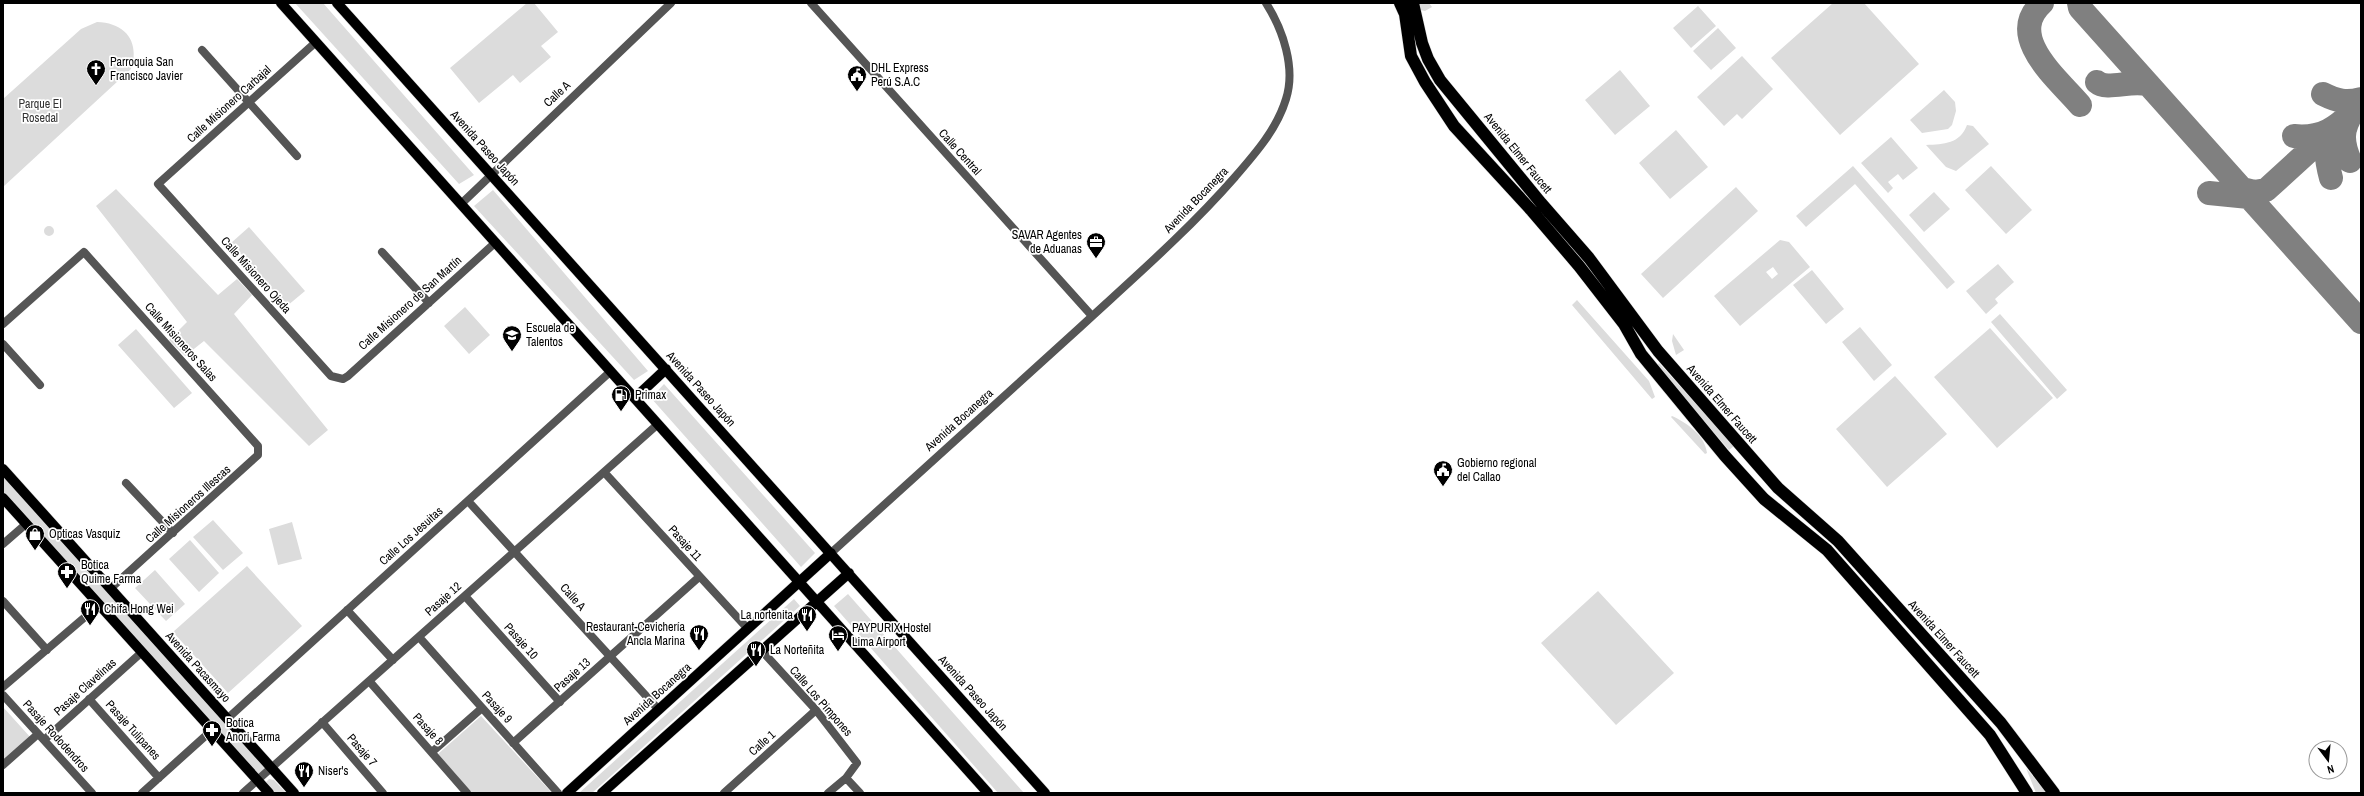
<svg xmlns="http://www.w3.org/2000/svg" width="2364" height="796" viewBox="0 0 2364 796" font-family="'Archivo Narrow',sans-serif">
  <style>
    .green { fill: #dcdcdc; fill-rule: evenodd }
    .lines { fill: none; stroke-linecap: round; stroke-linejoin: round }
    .taxiway { stroke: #808080; stroke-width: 24 }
    .major-casing { stroke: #dbdbdb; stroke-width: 11 }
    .highway-casing { stroke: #dbdbdb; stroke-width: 13 }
    .minor { stroke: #555; stroke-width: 8 }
    .major { stroke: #000; stroke-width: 10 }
    .highway { stroke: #000; stroke-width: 12 }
    .labels { text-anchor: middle; stroke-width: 3.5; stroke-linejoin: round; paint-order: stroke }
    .poi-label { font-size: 12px; fill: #000; stroke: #fff; text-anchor: start }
    .street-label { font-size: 12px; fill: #000; stroke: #fff }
    .park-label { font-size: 12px; fill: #333; stroke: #fff }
  </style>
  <rect width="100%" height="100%" fill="#fff"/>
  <path class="green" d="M295,3H323L474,175L459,184Z
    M527,3H534L558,32L541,46L551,57L520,83L513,75L479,103L450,68Z
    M1415,3H1429L1432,7L1425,11L1420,10Z
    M1833,3H1864L1919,64L1840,135L1771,58Z
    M1698,6L1716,26L1691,48L1673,28Z
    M97,22C126,23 140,42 131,69L3,187V99L81,29Z
    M1718,28L1736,48L1711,70L1693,51Z
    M1742,56L1773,89L1742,119L1737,114L1724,126L1697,97Z
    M1620,70L1650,106L1615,135L1585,100Z
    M1944,90L1955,102L1956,111L1952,125L1948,129L1922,133L1910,120Z
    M1967,125L1973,126L1989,144L1956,171L1946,167L1926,145C1944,144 1960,144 1967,125Z
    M1676,130L1708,167L1670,199L1639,163Z
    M1891,137L1918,168L1903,180L1898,174L1888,182L1893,188L1888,193L1861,163Z
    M1853,166L1955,282L1947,289L1855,184L1806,227L1796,216Z
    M1991,166L2032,210L2006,234L1965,190Z
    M1736,187L1758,211L1663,298L1641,274Z
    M116,189L218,295L237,279L252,295L234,314L328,430L309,446L204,341L185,356L169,340L187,322L96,206Z
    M493,190L648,371L634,380L474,206Z
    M1934,192L1950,209L1924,232L1909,215Z
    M44 231a5 5 0 1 1 10 0a5 5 0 1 1-10 0Z
    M249,227L305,291L287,306L231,243Z
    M1780,240L1789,242L1810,267L1740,326L1714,296ZM1773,267L1778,274L1772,279L1766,272Z
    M1998,264L2014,282L1995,299L1998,303L1986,314L1966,291Z
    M1812,270L1844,309L1826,324L1793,285Z
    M1577,300L1649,381L1655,397L1652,399L1572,305Z
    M465,307L490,335L469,354L444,326Z
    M2000,314L2067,390L2057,399L1991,322Z
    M1860,327L1892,365L1874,381L1842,342Z
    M1990,328L2053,398L1997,448L1934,377Z
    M136,329L192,393L174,408L118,345Z
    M1673,334L1684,350L1676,355L1672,341Z
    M1659,363L1734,446L1729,450L1657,366Z
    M1895,376L1947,434L1887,487L1836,429Z
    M664,384L815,553L801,567L651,398Z
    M1672,416C1687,423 1705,435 1707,453L1705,454L1671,417Z
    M3,469L272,768L258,781L3,498Z
    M213,520L243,553L223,570L193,537Z
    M292,522L302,559L278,565L269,529Z
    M190,540L219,573L199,592L169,559Z
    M247,566L302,626L228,693L173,632Z
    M155,570L185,604L166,621L135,588Z
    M1598,591L1674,673L1616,725L1541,643Z
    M848,594L1024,793H998L834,606Z
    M794,599L800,606L592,793H579Z
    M3,707L31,738L3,763Z
    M481,716L552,793H472L438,754Z
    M2026,768L2047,793H2036Z
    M269,779L274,780L286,793H273L266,782Z"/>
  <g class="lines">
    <path class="taxiway" d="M2042,3C2005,37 2058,79 2080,105
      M2079,3L2080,8L2361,322
      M2097,82C2107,91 2133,79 2149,85
      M2323,94C2337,101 2346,103 2361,99
      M2294,136C2326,139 2338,125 2361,105
      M2350,161C2342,142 2341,130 2353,112
      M2331,178C2326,159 2324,147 2333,129
      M2242,189L2254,192L2266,190L2333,129
      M2209,193L2249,197"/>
    <defs>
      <path id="major" d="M281,3L988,793
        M337,3L1045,793
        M635,398L666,369
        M3,469L294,793
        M3,498L269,793
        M567,793L831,553
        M602,793L849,573"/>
      <path id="highway" d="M1400,3L1405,14L1411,56L1425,82L1454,126L1532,211L1579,266L1624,324L1641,354L1725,456L1764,499L1827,550L1990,735L2027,793
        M1413,3L1422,43L1428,59L1440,80L1541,203L1589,258L1658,351L1778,488L1838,541L2001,723L2054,793"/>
    </defs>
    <use href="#major" class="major-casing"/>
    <use href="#highway" class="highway-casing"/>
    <path class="minor" d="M811,3L1092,316
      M316,42L158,184L331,376L343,379L348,376L496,242
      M202,50L297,156
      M461,204L671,3
      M382,252L429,303
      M3,324L84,252L258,446V455L111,588
      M3,344L40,385
      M604,472L748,629
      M126,483L173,533
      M468,501L659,710
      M3,544L26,524
      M831,553C913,479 994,405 1076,331C1130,281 1186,233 1235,177C1255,154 1277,129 1286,99C1296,68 1283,30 1266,3
      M465,596L560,702
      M3,601L47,650
      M347,610L393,660
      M419,637L558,793
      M762,651L816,710L857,763L846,778L828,793
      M370,682L467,793
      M3,687L99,605
      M3,695L92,793
      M89,699L159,778
      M227,719L611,371
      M322,722L383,793
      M44,740L142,652
      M513,743L699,577
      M432,752L482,708
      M3,765L38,734
      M846,778L860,793
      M142,793L212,730
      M243,793L658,424
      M724,793L816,710"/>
    <use href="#major" class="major"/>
    <use href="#highway" class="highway"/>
  </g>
  <defs>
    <symbol id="church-pin" viewBox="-11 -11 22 30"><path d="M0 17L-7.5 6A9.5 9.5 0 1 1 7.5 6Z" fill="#000" stroke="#fff"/><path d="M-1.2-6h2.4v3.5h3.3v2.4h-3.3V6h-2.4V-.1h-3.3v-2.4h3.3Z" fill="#fff"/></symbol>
    <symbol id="civic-pin" viewBox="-11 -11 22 30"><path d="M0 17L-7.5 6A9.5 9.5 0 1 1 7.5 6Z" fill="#000" stroke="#fff"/><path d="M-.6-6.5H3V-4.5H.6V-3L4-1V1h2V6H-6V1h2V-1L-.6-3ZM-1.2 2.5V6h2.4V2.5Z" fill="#fff"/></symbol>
    <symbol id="office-pin" viewBox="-11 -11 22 30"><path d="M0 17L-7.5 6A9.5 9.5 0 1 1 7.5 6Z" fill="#000" stroke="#fff"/><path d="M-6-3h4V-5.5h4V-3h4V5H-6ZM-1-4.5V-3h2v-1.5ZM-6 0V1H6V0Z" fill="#fff"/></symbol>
    <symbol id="university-pin" viewBox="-11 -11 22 30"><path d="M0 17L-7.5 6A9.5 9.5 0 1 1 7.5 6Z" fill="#000" stroke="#fff"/><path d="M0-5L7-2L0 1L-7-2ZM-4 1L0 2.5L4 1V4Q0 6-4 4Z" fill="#fff"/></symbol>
    <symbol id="fuel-pin" viewBox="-11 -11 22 30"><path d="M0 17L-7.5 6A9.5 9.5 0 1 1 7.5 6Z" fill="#000" stroke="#fff"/><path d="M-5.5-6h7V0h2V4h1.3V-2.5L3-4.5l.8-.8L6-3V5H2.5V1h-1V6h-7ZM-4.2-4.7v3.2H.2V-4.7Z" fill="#fff"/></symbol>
    <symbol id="shop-pin" viewBox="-11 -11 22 30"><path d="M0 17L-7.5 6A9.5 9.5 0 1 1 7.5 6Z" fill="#000" stroke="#fff"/><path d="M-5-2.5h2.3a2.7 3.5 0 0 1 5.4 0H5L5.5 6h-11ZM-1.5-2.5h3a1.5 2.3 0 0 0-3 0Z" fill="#fff"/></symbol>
    <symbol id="pharmacy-pin" viewBox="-11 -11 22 30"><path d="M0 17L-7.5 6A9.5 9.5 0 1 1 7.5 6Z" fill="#000" stroke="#fff"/><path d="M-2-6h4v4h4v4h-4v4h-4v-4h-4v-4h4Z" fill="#fff"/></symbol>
    <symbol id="restaurant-pin" viewBox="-11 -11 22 30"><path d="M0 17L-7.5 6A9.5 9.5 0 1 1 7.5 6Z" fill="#000" stroke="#fff"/><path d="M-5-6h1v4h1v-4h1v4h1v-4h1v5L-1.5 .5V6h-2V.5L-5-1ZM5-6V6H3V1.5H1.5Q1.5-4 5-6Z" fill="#fff"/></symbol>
    <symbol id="hotel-pin" viewBox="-11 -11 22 30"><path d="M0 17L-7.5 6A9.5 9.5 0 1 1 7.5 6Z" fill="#000" stroke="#fff"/><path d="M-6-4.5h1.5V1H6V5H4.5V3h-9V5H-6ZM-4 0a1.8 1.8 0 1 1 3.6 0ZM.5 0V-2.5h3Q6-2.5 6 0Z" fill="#fff"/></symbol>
  </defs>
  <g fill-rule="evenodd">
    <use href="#church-pin" x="85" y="58" width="22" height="30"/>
    <use href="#civic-pin" x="846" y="64" width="22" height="30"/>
    <use href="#office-pin" x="1085" y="231" width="22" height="30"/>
    <use href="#university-pin" x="501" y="324" width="22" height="30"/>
    <use href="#fuel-pin" x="610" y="384" width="22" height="30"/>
    <use href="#civic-pin" x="1432" y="459" width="22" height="30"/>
    <use href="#shop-pin" x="24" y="523" width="22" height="30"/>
    <use href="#pharmacy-pin" x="56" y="561" width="22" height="30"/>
    <use href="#restaurant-pin" x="79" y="598" width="22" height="30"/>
    <use href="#restaurant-pin" x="796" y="604" width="22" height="30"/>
    <use href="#restaurant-pin" x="688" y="623" width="22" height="30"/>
    <use href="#hotel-pin" x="827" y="624" width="22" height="30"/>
    <use href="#restaurant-pin" x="745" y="639" width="22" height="30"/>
    <use href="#pharmacy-pin" x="201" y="719" width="22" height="30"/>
    <use href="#restaurant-pin" x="293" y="760" width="22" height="30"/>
  </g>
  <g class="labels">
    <g class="poi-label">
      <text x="110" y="66">Parroquia San<tspan x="110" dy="14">Francisco Javier</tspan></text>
      <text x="871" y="72">DHL Express<tspan x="871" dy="14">Perú S.A.C</tspan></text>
      <text x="1082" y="239" text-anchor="end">SAVAR Agentes<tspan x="1082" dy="14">de Aduanas</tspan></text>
      <text x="526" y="332">Escuela de<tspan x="526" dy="14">Talentos</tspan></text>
      <text x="635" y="399">Primax</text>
      <text x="1457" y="467">Gobierno regional<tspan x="1457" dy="14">del Callao</tspan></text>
      <text x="49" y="538">Opticas Vasquiz</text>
      <text x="81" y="569">Botica<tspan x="81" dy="14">Quime Farma</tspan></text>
      <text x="104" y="613">Chifa Hong Wei</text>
      <text x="793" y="619" text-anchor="end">La nortenita</text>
      <text x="685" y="631" text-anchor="end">Restaurant-Cevichería<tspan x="685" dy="14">Ancla Marina</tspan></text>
      <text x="852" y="632">PAYPURIX Hostel<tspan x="852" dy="14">Lima Airport</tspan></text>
      <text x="770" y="654">La Norteñita</text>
      <text x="226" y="727">Botica<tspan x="226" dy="14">Anori Farma</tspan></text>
      <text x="318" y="775">Niser's</text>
    </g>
    <g class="street-label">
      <text transform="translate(557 94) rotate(-43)" y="4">Calle A</text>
      <text transform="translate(229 104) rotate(-42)" y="4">Calle Misionero Carbajal</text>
      <text transform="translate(485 148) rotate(48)" y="4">Avenida Paseo Japón</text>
      <text transform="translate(960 152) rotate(48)" y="4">Calle Central</text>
      <text transform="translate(1518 153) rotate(51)" y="4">Avenida Elmer Faucett</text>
      <text transform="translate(1196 200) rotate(-46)" y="4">Avenida Bocanegra</text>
      <text transform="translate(256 275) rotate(48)" y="4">Calle Misionero Ojeda</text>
      <text transform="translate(410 303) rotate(-42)" y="4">Calle Misionero de San Martín</text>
      <text transform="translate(181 342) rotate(48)" y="4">Calle Misioneros Salas</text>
      <text transform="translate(701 389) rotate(48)" y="4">Avenida Paseo Japón</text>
      <text transform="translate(1722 404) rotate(49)" y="4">Avenida Elmer Faucett</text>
      <text transform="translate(959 420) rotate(-42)" y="4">Avenida Bocanegra</text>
      <text transform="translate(188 504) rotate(-42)" y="4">Calle Misioneros Illescas</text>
      <text transform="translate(411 536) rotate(-42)" y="4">Calle Los Jesuitas</text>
      <text transform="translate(685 543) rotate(48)" y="4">Pasaje 11</text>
      <text transform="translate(573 597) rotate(48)" y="4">Calle A</text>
      <text transform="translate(443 599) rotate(-42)" y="4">Pasaje 12</text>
      <text transform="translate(1944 639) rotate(48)" y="4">Avenida Elmer Faucett</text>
      <text transform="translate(521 641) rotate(48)" y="4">Pasaje 10</text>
      <text transform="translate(198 667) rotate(48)" y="4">Avenida Pacasmayo</text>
      <text transform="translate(572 675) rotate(-42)" y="4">Pasaje 13</text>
      <text transform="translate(85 687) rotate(-42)" y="4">Pasaje Clavelinas</text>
      <text transform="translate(973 693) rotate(48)" y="4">Avenida Paseo Japón</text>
      <text transform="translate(657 694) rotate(-42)" y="4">Avenida Bocanegra</text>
      <text transform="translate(821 701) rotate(49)" y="4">Calle Los Pimpones</text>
      <text transform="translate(497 707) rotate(48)" y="4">Pasaje 9</text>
      <text transform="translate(428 729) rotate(48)" y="4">Pasaje 8</text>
      <text transform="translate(133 730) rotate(48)" y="4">Pasaje Tulipanes</text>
      <text transform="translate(56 736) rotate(48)" y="4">Pasaje Rododendros</text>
      <text transform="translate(762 743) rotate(-42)" y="4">Calle 1</text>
      <text transform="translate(362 750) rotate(49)" y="4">Pasaje 7</text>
    </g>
    <g class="park-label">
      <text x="40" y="108">Parque El<tspan x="40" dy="14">Rosedal</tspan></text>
    </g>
  </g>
  <rect width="2364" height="796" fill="none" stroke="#000000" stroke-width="8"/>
  <g transform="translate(2328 760) rotate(164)"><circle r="19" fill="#ffffff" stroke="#999999"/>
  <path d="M0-3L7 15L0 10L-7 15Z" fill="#000000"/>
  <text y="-6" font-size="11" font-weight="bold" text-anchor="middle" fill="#000000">N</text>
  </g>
</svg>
